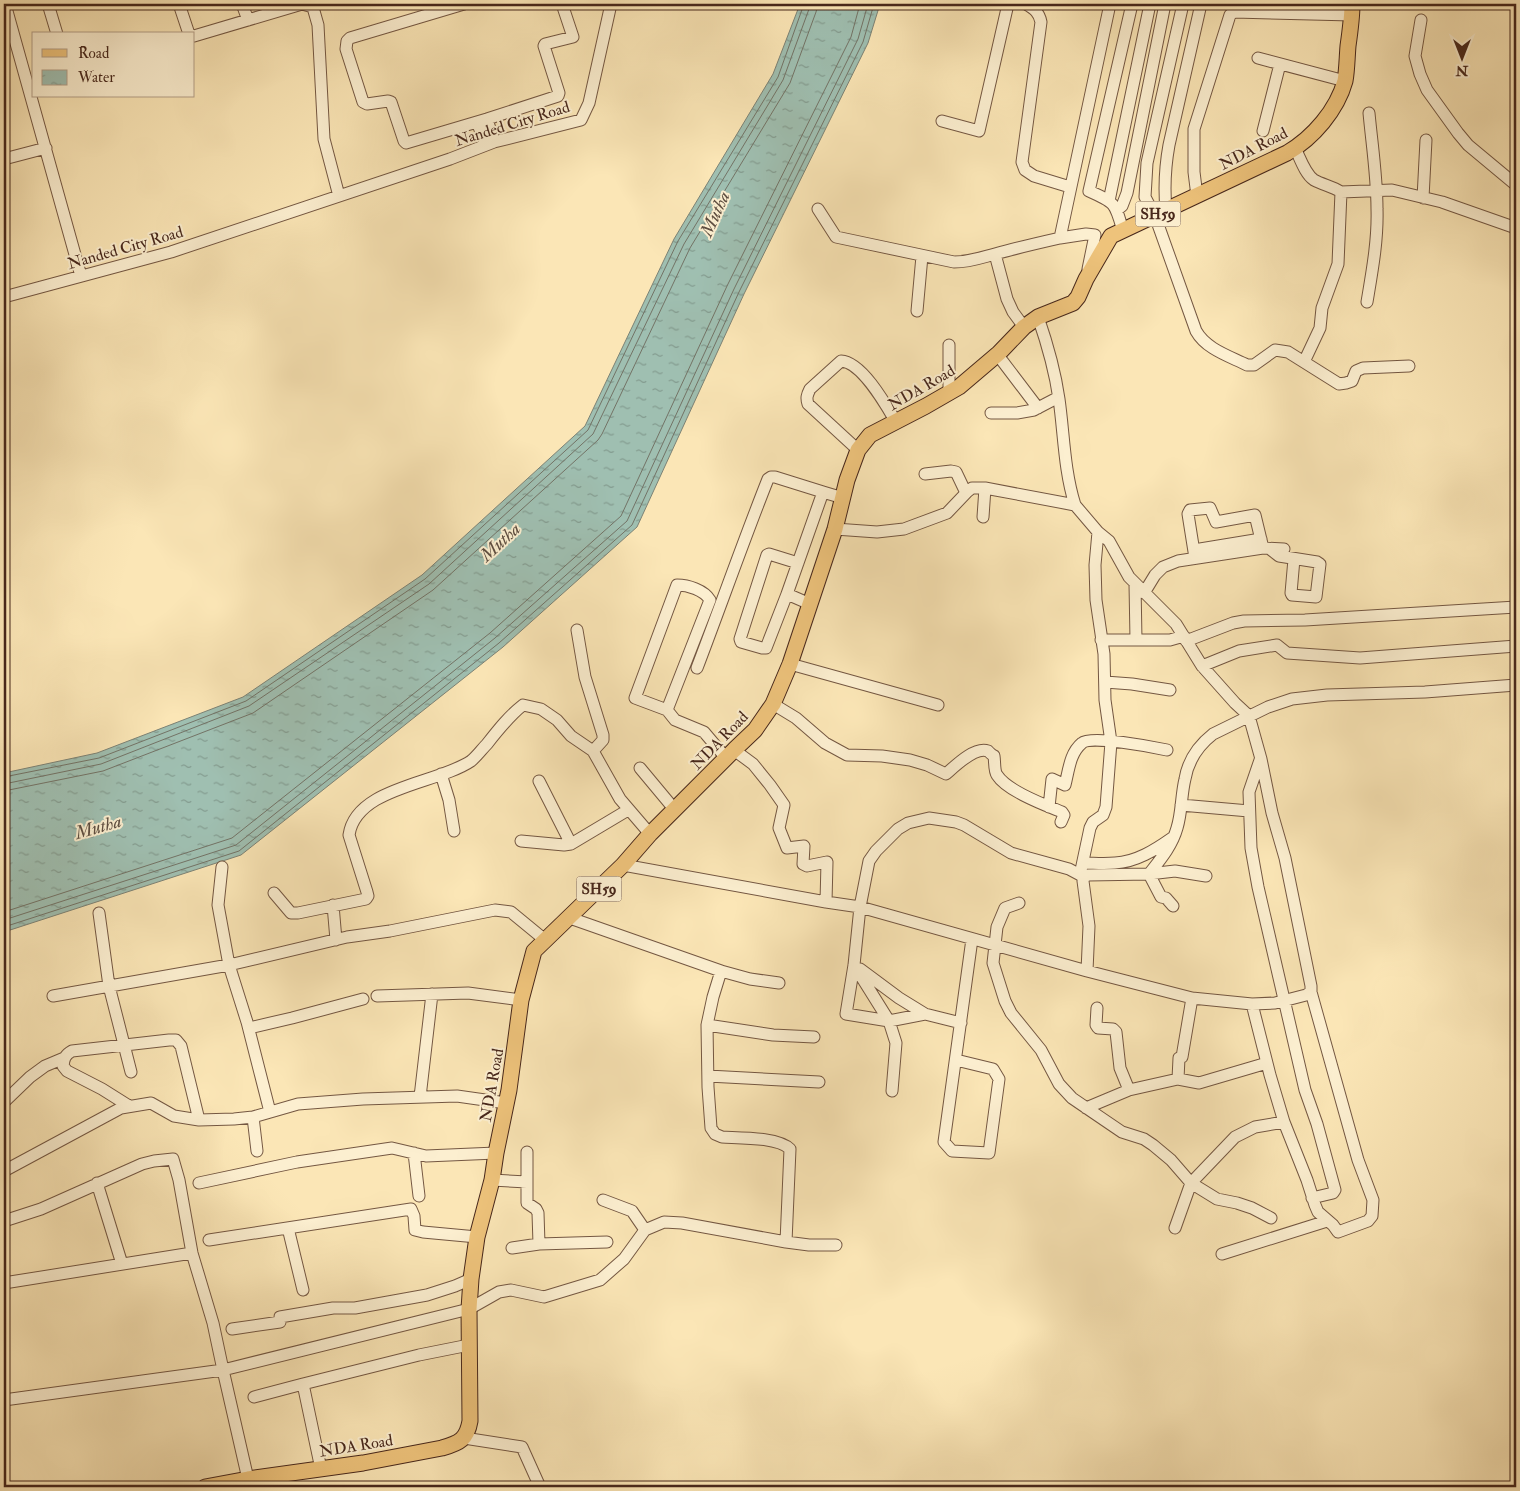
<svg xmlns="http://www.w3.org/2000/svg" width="1520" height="1491" viewBox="0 0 1520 1491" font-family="'IM FELL Double Pica',serif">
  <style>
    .water { fill: url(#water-ripples); stroke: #7c8275 }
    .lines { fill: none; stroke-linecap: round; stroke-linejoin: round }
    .shore { stroke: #737366; stroke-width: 1 }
    .minor-casing { stroke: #745742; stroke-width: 13 }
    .major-casing { stroke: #47271b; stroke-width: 17 }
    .minor { stroke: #fcefd0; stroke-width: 11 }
    .major { stroke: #eec37b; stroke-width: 15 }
    .labels { text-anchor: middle; stroke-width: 4; stroke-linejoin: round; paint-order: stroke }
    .shield { fill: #fcefd0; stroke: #7d6351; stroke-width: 1 }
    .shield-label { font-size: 15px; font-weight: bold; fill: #47271b }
    .street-label { font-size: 16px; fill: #47271b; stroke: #fcefd0 }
    .water-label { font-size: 18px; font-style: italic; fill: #5d4d40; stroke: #fcefd0 }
  </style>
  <defs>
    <pattern id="water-ripples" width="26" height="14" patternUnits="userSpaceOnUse" patternTransform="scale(1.25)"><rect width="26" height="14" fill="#9fbfb1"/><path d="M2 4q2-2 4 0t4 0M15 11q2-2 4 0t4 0" fill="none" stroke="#839b8f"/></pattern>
  </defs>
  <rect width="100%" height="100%" fill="#fbe6b6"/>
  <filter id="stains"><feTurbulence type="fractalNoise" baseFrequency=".004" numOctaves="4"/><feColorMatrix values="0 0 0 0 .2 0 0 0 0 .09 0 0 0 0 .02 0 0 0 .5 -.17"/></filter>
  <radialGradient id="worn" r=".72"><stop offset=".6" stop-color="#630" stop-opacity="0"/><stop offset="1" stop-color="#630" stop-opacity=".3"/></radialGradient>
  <path class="water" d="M800,4H880L868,43L744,294L637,527L503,647L241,855L4,932V773L97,753L243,697L422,575L585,426L674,239L773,74Z"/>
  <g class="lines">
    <path class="shore" d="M4,777L99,758L246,701L425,579L588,430L678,241L778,77L804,4
      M4,784L101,764L249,706L429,584L593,434L684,244L783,80L809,9L810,4
      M4,791L103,771L253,713L433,590L598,440L602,434L690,248L790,83L816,12L818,4
      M4,912L232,838L490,633L621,516L727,286L851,37L860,4
      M4,920L236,845L495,638L627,521L734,289L858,39L868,4
      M4,927L239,851L499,643L632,525L739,292L863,42L874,4"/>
    <defs>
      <path id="minor" d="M5,4L81,276
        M48,4L57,34
        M179,4L189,34
        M242,4L248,20
        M312,4L318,25L324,139L339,196
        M464,4L350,38L347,41L346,49L363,102L367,104L388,101L391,102L404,141L406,143L487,119L558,96L559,93L544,46L545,44L573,37L562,4
        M1026,4C1034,9 1039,12 1041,22L1022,162L1025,170L1034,176L1070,187
        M1183,4L1147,163L1145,197L1155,216L1196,331C1206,349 1229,356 1247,365H1254L1275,350L1288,352L1339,384L1346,383L1352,381L1356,371L1363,368L1409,366
        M1421,20L1415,56L1420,74L1427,90L1458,133L1468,145L1516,185
        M194,36L302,4L313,7
        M1258,58L1345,81
        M487,119L494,142
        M942,121L979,131L1008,4
        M477,122L486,145
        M1263,131L1280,64
        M1295,148C1300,158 1305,174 1314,180C1323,185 1332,186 1341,192
        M4,159L46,148
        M1197,196L1194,172V129L1230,15L1234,12L1352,15
        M1423,198L1426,140
        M1109,201L1150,4
        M818,209L836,237L954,262C970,262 980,258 995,254C1016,248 1038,243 1060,238L1110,4
        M1117,210L1122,206L1127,193L1165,4
        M1166,210C1164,188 1165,167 1169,145L1201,4
        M1123,231C1115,203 1116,203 1089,191L1132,4
        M1060,238L1086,234L1095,235L1088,269
        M995,254L1007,299L1013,312L1024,327
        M4,297L171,252L450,159L494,142L581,120L589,103L611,4
        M1367,302C1372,272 1378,240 1377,209C1377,177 1372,145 1369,113
        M917,311L922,256
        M1038,317C1047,343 1055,371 1059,399C1064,434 1064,470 1075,505
        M949,345V393
        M997,354L1038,408
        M1304,362L1320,328L1322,308L1338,264L1341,192L1392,190L1442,202L1516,228
        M991,413H1017L1034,410L1055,399
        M858,450L808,404C806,398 807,395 810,389L841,361C862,362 886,405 896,422
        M925,474L951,471L956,472L966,493
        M983,517L985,488
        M835,529L877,532L904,529L947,513L967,492L972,488H985L1075,505L1098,532L1109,541L1129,577L1176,624L1202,666L1235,703L1249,716L1261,759L1272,813L1285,858L1311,986V992L1358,1160L1373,1200L1372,1216L1368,1221L1338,1232L1333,1225L1318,1212L1315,1205L1307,1180L1284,1122L1270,1075L1252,1004
        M1270,549L1279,556L1317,562L1320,564L1316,597L1292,595L1291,593L1294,559
        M1194,550L1261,539
        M1195,558L1188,514L1190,510L1210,508L1216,522L1255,515L1263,548
        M1135,584L1136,640
        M1144,593L1155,575L1163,567L1178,561L1263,548L1284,549
        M787,594L766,648H762L741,642L740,639L767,555L769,554L798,563
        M810,604L787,594L823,492L843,498
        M577,630L585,677L603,735V740L593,751
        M1101,640H1170L1184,636
        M1186,641L1233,623L1244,621L1305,620L1516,607
        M790,664L938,705
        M1202,666L1239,651L1277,645L1287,653L1360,658L1516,646
        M697,668C721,605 743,542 768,479L771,477H775L823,492
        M1105,682L1132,684L1170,690
        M773,704L796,718L825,743L847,755L882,756L910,760L927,765L946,774C955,766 975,746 988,751C988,751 993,756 994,756C995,762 994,771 997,775C1007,791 1045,805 1062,812L1064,815L1061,822
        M667,710L635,698L677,585C688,585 704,590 710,600L667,710L675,720L704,732L726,758
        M734,750L753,764L770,785L784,805L779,828L787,848L804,846L803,864L807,866L827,862L826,902
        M1260,760L1249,792L1251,848L1258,887L1305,1090L1317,1124L1335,1190L1333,1193L1312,1198
        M640,768L675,810
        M441,774L449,800L454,831
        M539,781L571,844
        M1181,805L1249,811
        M1049,807L1052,779L1065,785C1069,769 1070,753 1082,743C1091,735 1153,747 1167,750
        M521,841L564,845L571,844L628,810
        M1083,863C1093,863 1104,864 1115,863C1136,862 1155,850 1172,838
        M623,865L826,902L860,907L1087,971L1192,998L1252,1004L1275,1003L1306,995L1311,992
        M222,867L218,905L229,965L247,1022L270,1112
        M1080,875L1090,828L1093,822L1103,815L1106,807L1111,742L1105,700L1104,654L1096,600L1095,565L1098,532
        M274,893L291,913H298L366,899L368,896L367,892L349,835C356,787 437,784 471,761C477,756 482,749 487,744C498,730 509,716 523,705L541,709L557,720L571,736L593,751L620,799L650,834
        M1019,903L1005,908L997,927L993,963L1005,1001L1011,1013L1041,1050L1059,1084L1072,1098L1122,1132L1144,1139L1153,1145L1171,1160L1191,1183L1217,1199L1237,1203L1252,1208L1271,1218
        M333,905L336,940
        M1173,906L1166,898L1161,897L1149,874C1160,860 1172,846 1177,828C1182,812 1181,795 1185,779C1188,761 1199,745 1213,734L1268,707L1292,699L1327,695L1425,692L1516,685
        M99,913L109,986L131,1072
        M854,965L889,1021L896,1043L892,1091
        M860,969L899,998L925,1014L961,1023
        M721,971L750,979L779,983
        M1087,971L1089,926L1083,881L1084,877L1088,875L1149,874L1175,871L1206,876
        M53,996L229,965L347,937L390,931L495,910L511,912L545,940
        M377,996L468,993L521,1000
        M1097,1008L1096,1025L1098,1028L1113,1029L1116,1032L1120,1068L1129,1090
        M925,1014L889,1021L846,1014L854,965L860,907L869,861L876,851L898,829L908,823L929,818L956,822L964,825L1011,853L1069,869L1084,877
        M707,1025L773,1035L814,1037
        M249,1028L292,1018L363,999
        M956,1060L993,1069L999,1079L989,1153L952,1151L944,1142L972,939
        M708,1076L819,1082
        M1178,1079L1179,1058L1182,1057L1192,998
        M420,1097L432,994
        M4,1102L30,1077L45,1066L64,1058
        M129,1106L102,1089L67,1071L63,1066C64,1058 65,1055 72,1051L169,1040H176L181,1046L199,1120
        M1086,1108L1129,1090L1178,1079L1199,1083L1267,1063
        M253,1117L257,1151
        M414,1153L419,1196
        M4,1171L121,1108L151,1103L174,1116L199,1120L234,1119L253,1117L298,1104L363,1099L457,1096L506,1103
        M492,1180L527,1182V1152
        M527,1182V1203L536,1209L538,1213L539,1244L607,1242
        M97,1183L122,1264
        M199,1183L297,1162L392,1148L426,1156L496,1153
        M603,1200L632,1211L645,1230
        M4,1221L41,1209L142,1164L154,1161L173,1159L179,1180L192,1253L213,1323L223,1370L469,1309L499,1292L511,1290L544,1297L600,1280L624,1259L645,1230L664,1222L682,1223L786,1242L790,1149C778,1137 740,1138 722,1137L715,1134L711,1128L708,1087L707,1025L713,997L721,971L570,918
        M288,1228L303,1290
        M1175,1228L1191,1183L1235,1137L1255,1127L1284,1122
        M209,1240L411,1209L414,1216L415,1230L423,1232L477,1237
        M786,1242L809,1245H836
        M512,1248L539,1244
        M1222,1254L1327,1221
        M4,1283L192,1253
        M232,1329L280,1322V1317L333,1308H355L427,1295L455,1286L471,1279
        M254,1397L303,1384
        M4,1400L223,1370L248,1479
        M464,1438L522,1447L540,1487
        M321,1469L303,1384L419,1355L469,1345"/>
      <path id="major" d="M205,1487L248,1479L363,1463L442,1448C460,1443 467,1439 470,1421L469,1309L471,1279L477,1237L492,1180L496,1153L509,1090L521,1000L534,951L623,865L650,834L734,750L755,730L773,704L790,664L835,529L847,480L858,450L870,435L926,406L959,387L999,353L1024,327L1038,317L1073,303L1078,297L1086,279L1111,236L1287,153C1313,138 1337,110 1345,81C1347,70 1347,58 1348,46C1350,32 1352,18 1352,4"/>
    </defs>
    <use href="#minor" class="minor-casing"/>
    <use href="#major" class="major-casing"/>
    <use href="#minor" class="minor"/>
    <use href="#major" class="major"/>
  </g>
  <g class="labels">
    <g class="shield">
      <rect x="1135.5" y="201.5" width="45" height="25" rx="4"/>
      <rect x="576.5" y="876.5" width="45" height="25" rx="4"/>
    </g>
    <g class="shield-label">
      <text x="1158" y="219">SH59</text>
      <text x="599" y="894">SH59</text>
    </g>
    <g class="street-label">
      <text transform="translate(512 123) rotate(-17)" y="6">Nanded City Road</text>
      <text transform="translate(1253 148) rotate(-27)" y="6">NDA Road</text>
      <text transform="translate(125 247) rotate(-16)" y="6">Nanded City Road</text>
      <text transform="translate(921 387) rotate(-30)" y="6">NDA Road</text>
      <text transform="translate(719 740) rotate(-46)" y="6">NDA Road</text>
      <text transform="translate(491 1085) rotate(-80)" y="6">NDA Road</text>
      <text transform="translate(356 1445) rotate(-9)" y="6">NDA Road</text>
    </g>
    <g class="water-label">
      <text transform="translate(715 214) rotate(-66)" y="6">Mutha</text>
      <text transform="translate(500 542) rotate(-43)" y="6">Mutha</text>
      <text transform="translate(98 827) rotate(-16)" y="6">Mutha</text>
    </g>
  </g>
  <rect width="1520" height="1491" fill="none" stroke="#fbe6b6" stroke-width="20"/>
  <rect x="5" y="5" width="1510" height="1481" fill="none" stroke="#47271b" stroke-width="2.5"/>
  <rect x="10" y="10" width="1500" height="1471" fill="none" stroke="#47271b"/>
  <rect x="32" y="32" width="162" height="65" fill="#fcefd0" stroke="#b49f88"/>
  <rect x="42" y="49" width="25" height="8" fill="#eec37b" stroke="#b49f88"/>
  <text x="78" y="58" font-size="15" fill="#47271b">Road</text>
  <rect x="42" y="70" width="25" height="15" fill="url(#water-ripples)" stroke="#b49f88"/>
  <text x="78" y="82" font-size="15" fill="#47271b">Water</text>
  <g transform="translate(1462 58) rotate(180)" stroke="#fcefd0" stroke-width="4" paint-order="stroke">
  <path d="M0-4L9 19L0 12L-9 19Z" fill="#47271b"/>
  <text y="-8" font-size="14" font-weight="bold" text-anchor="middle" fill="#47271b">N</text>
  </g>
  <rect width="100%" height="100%" filter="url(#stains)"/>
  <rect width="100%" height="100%" fill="url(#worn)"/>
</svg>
